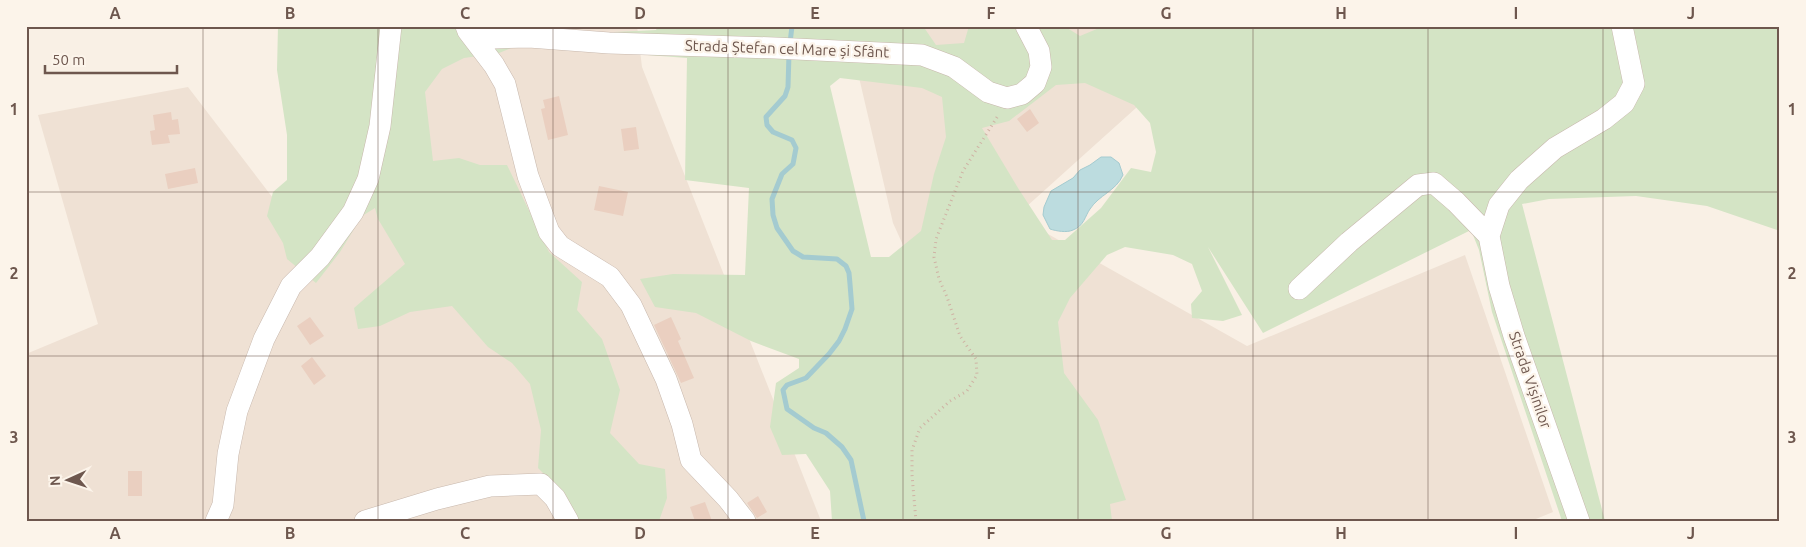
<svg xmlns="http://www.w3.org/2000/svg" width="1806" height="547" viewBox="0 0 1806 547" font-family="Ubuntu,sans-serif">
  <style>
    .residential { fill: #efe1d4 }
    .green { fill: #d4e4c5; fill-rule: evenodd }
    .water { fill: #bcdcdf; stroke: #a4cbd0 }
    .lines { fill: none; stroke-linecap: round; stroke-linejoin: round }
    .stream { stroke: #a4cbd0; stroke-width: 5 }
    .building { fill: #eacfc0 }
    .street-casing { stroke: #c8b8ad; stroke-width: 22 }
    .path { stroke: #cfb2a4; stroke-width: 3; stroke-dasharray: 1 4; stroke-linecap: butt }
    .street { stroke: #fff; stroke-width: 21 }
    .grid { fill: none; stroke: #6e574e; stroke-width: 1; stroke-opacity: 0.55 }
    .labels { text-anchor: middle; stroke-width: 4.5; stroke-linejoin: round; paint-order: stroke }
    .street-label { font-size: 15px; fill: #6e574e; stroke: #fcf4ea }
    .neatline { fill: none; stroke: #6e574e; stroke-width: 2 }
    .grid-label { font-size: 16px; text-anchor: middle; font-weight: bold; fill: #6e574e }
  </style>
  <rect width="100%" height="100%" fill="#f9f0e5"/>
  <path class="residential" d="M374,26H637L642,67L821,521H26V354L98,324L38,115L188,87L312,249Z
    M847,26H1227L1016,216L1247,346L1465,255L1553,512L1531,521H1028L893,223Z"/>
  <path class="green" d="M278,26H527L521,44L499,53L464,58L442,69L425,92L433,161L459,158L480,165H507L549,252L582,282L577,310L602,339L620,390L610,433L639,464L665,469L667,498L659,521H577L562,492L538,468L541,430L530,384L512,363L488,347L452,306L410,312L380,326L358,329L354,308L405,264L378,219L375,208L362,216L340,252L316,283L287,259L283,243L267,216L273,192L287,180V135L277,70Z
    M658,26H923L936,45L964,43L969,26H1064L1080,36L1104,26H1780V231L1707,206L1636,196L1549,199L1522,204L1605,521H1562L1492,312L1479,250L1471,230L1263,333L1208,247L1242,315L1223,321L1192,318L1191,304L1202,291L1192,264L1173,255L1125,247L1107,255L1070,298L1058,322L1064,373L1098,420L1126,500L1110,504L1112,521H832L830,491L806,454L782,455L770,427L776,383L799,368V359L751,341L696,313L655,307L640,279L673,274L745,275L749,188L685,180L687,58L621,53L614,32L656,30ZM840,78L922,88L942,97L946,137L934,174L921,231L889,257H871L830,86ZM1085,83L1134,105L1150,123L1156,152L1151,172L1131,168L1101,208L1065,240H1052L1018,188L982,128L1009,121L1056,85Z"/>
  <path class="water" d="M1101,157H1111L1119,163L1123,175C1116,191 1099,195 1090,209C1085,216 1084,226 1073,230C1067,233 1056,231 1050,229L1043,215L1044,207L1051,191L1073,178L1080,170L1090,165Z"/>
  <g class="lines">
    <path class="stream" d="M790,43L792,26
      M789,54L788,87L785,96L766,117L767,125L773,132L792,140L796,148L793,164L782,174L772,199L773,215L777,228L793,251L803,257L837,259L846,266L849,273L850,284L852,309L845,329L839,341L829,354L806,378L787,385L783,390L787,409L814,428L826,433L842,447L851,460L864,521"/>
  </g>
  <path class="building" d="M559,96L568,135L548,140L541,109L545,108L543,100Z
    M1030,109L1039,123L1027,132L1017,119Z
    M171,112L172,120L178,119L180,134L168,135L170,143L152,145L150,131L155,130L153,115Z
    M636,127L639,149L624,151L621,129Z
    M195,168L198,183L168,189L165,174Z
    M599,186L628,192L623,216L594,210Z
    M310,317L324,336L310,345L297,326Z
    M671,317L681,339L678,341L694,378L681,383L654,325Z
    M312,357L326,376L314,385L301,366Z
    M128,471H142V496H128Z
    M758,496L767,512L757,518L747,503Z
    M705,502L712,521H695L690,507Z"/>
  <g class="lines">
    <defs>
      <path id="street" d="M466,26L468,31L493,38L529,37L609,43L775,48L922,55L954,67L988,92L1007,98L1022,94L1035,83L1041,67L1039,51L1026,26
        M468,31L494,65L505,84L528,176L549,232L560,246L610,277L631,305L666,379L682,424L691,460L728,499L745,521
        M1299,289L1349,242L1418,185L1434,183L1456,202L1489,236
        M216,521L223,505L228,454L237,411L264,339L291,286L320,257L353,212L368,179L380,126L391,26
        M365,521L437,499L490,486L541,484L555,498L568,521
        M1579,521L1514,336L1499,286L1489,236L1499,205L1519,180L1555,148L1604,119L1624,103L1634,84L1622,26"/>
    </defs>
    <use href="#street" class="street-casing"/>
    <path class="path" d="M916,521L912,475V450L920,428L950,401L967,391L977,375L976,359L960,336L947,297L939,279L934,257L936,239L963,171L999,114"/>
    <use href="#street" class="street"/>
  </g>
  <path class="grid" d="M203,26V521M378,26V521M553,26V521M728,26V521M903,26V521M1078,26V521M1253,26V521M1428,26V521M1603,26V521M26,192H1780M26,356H1780"/>
  <g class="labels">
    <g class="street-label">
      <text transform="translate(787 49) rotate(2)" y="5">Strada Ștefan cel Mare și Sfânt</text>
      <text transform="translate(1530 380) rotate(71)" y="5">Strada Vișinilor</text>
    </g>
  </g>
  <rect width="1806" height="547" fill="none" stroke="#fcf4ea" stroke-width="55"/>
  <g transform="translate(68 480) rotate(267)" stroke="#fcf4ea" stroke-width="4" paint-order="stroke">
  <path d="M0-4L9 19L0 12L-9 19Z" fill="#6e574e"/>
  <text y="-8" font-size="14" font-weight="bold" text-anchor="middle" fill="#6e574e">N</text>
  </g>
  <path d="M45 65v8h132v-8" fill="none" stroke="#6e574e" stroke-width="2.5"/>
  <text x="52" y="65" font-size="15" fill="#6e574e" stroke="#fcf4ea" stroke-width="4" paint-order="stroke">50 m</text>
  <rect x="28" y="28" width="1750" height="492" class="neatline"/>
  <g class="grid-label">
    <text x="115" y="19">A</text>
    <text x="290" y="19">B</text>
    <text x="465" y="19">C</text>
    <text x="640" y="19">D</text>
    <text x="815" y="19">E</text>
    <text x="991" y="19">F</text>
    <text x="1166" y="19">G</text>
    <text x="1341" y="19">H</text>
    <text x="1516" y="19">I</text>
    <text x="1691" y="19">J</text>
    <text x="14" y="115">1</text>
    <text x="1792" y="115">1</text>
    <text x="14" y="279">2</text>
    <text x="1792" y="279">2</text>
    <text x="14" y="443">3</text>
    <text x="1792" y="443">3</text>
    <text x="115" y="539">A</text>
    <text x="290" y="539">B</text>
    <text x="465" y="539">C</text>
    <text x="640" y="539">D</text>
    <text x="815" y="539">E</text>
    <text x="991" y="539">F</text>
    <text x="1166" y="539">G</text>
    <text x="1341" y="539">H</text>
    <text x="1516" y="539">I</text>
    <text x="1691" y="539">J</text>
  </g>
</svg>
